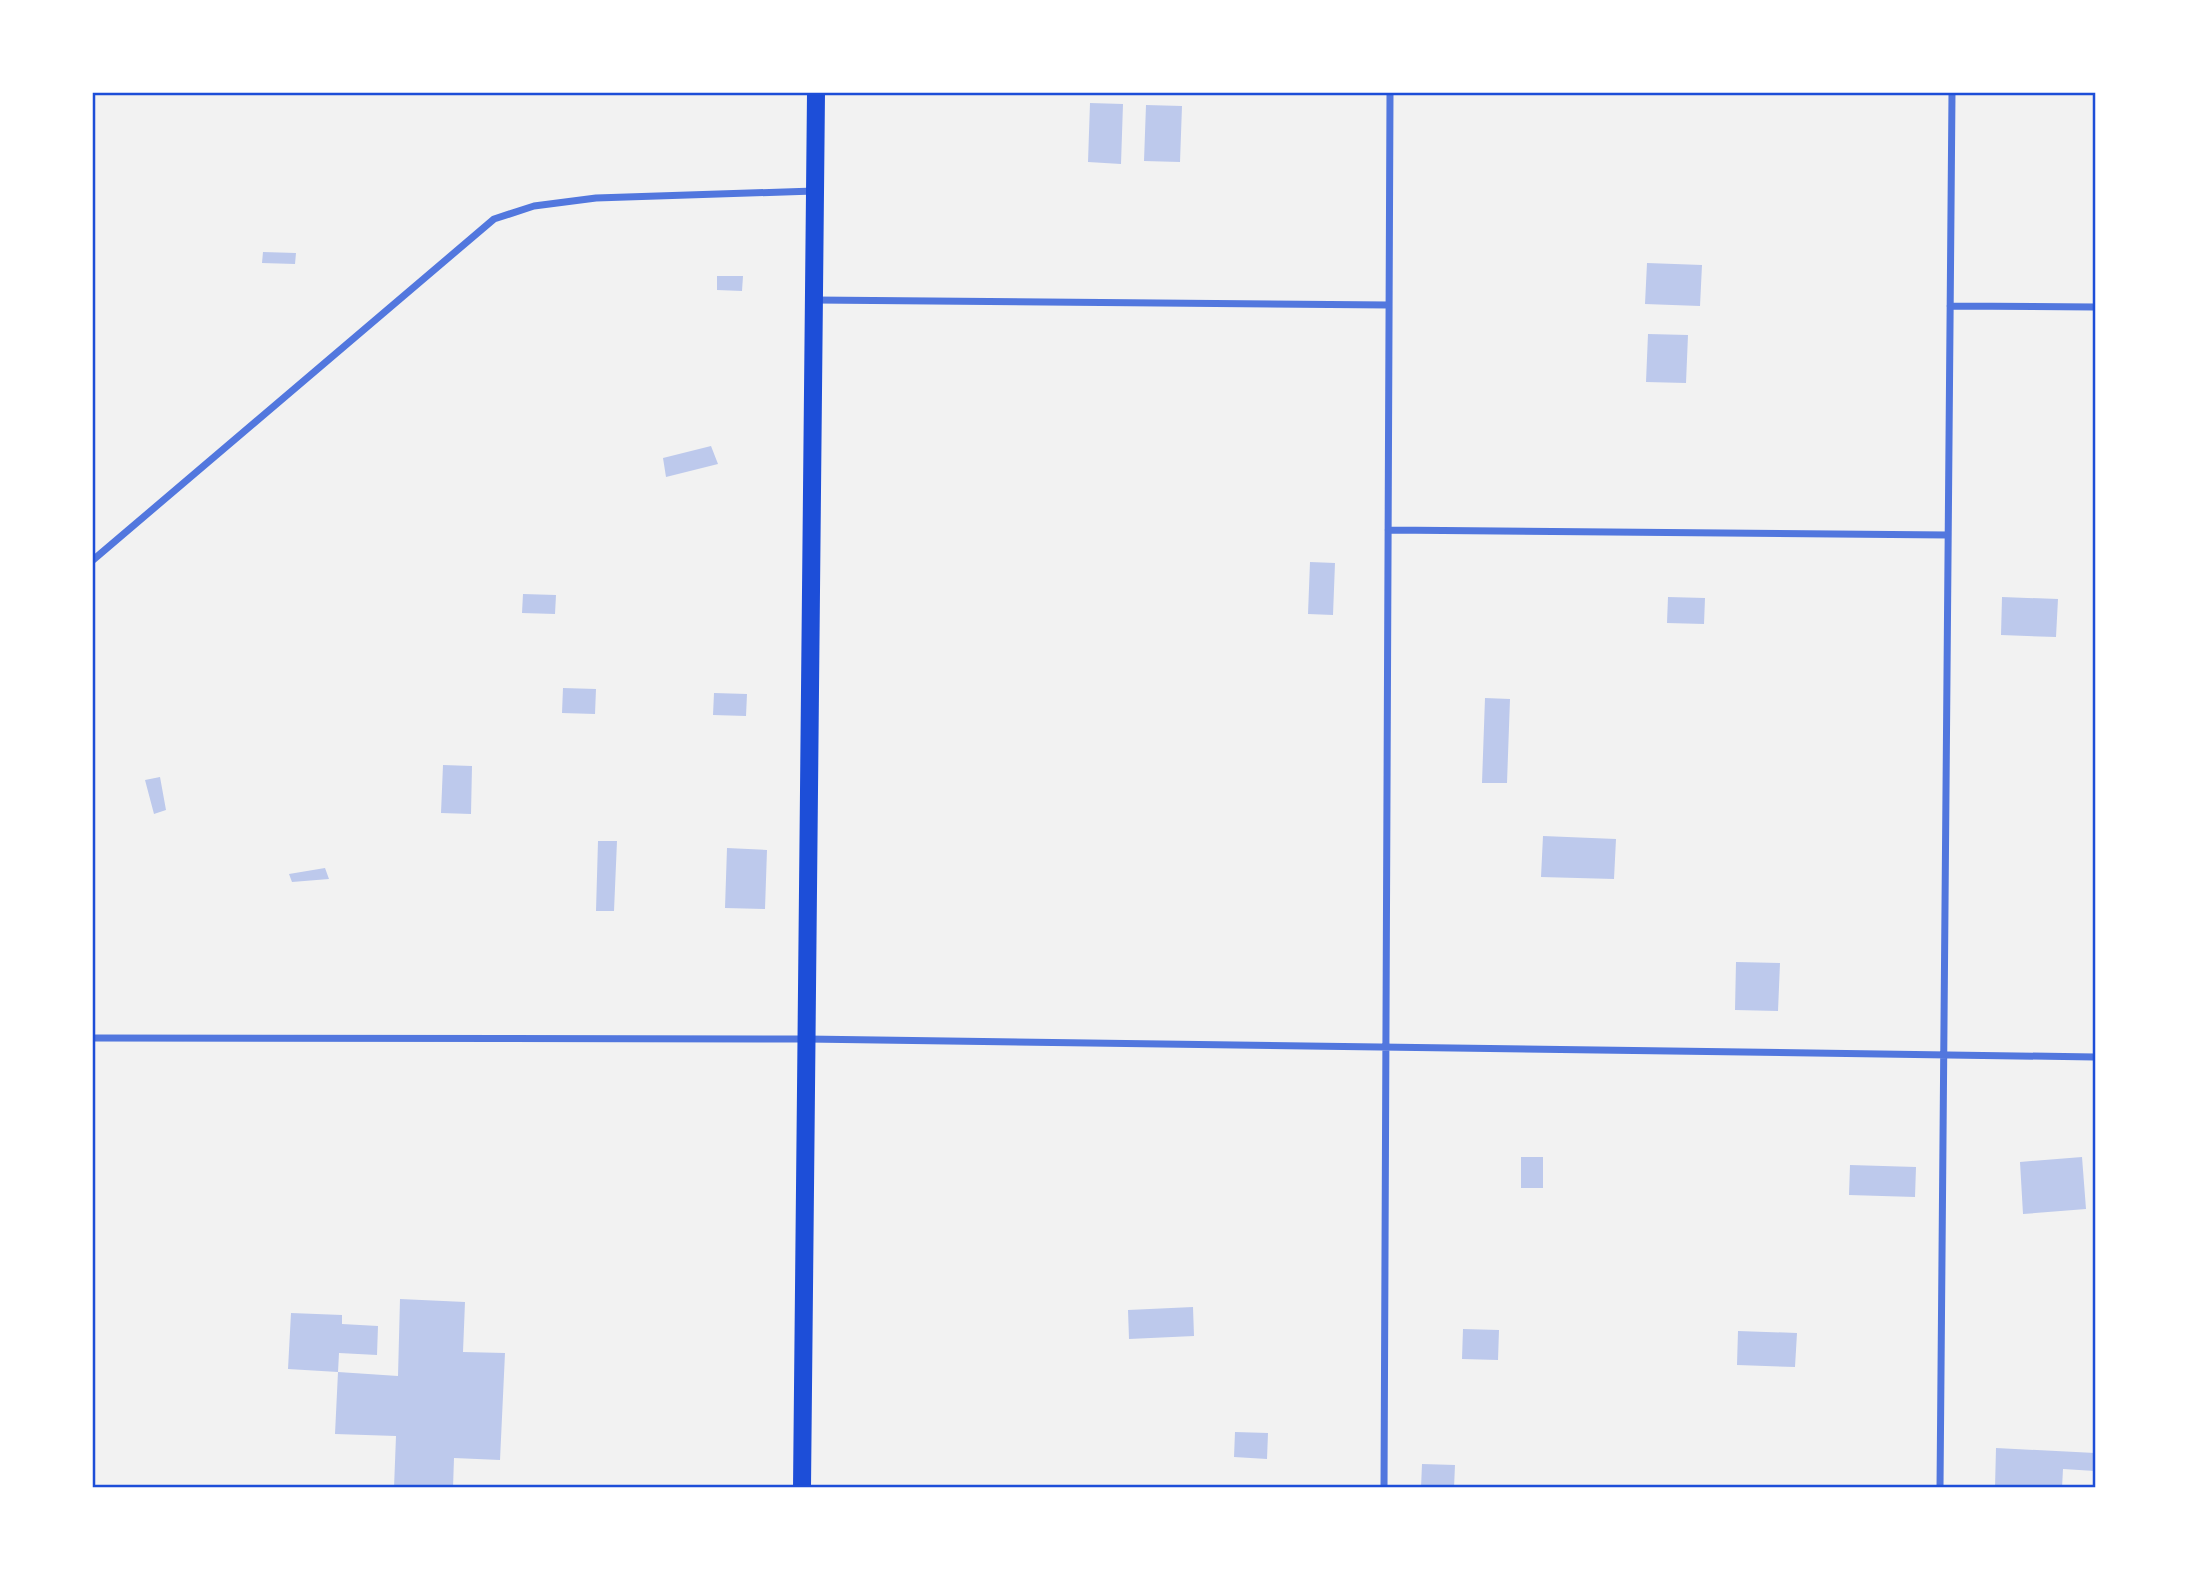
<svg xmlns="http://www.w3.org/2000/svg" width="2188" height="1581" viewBox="0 0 2188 1581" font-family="'Source Sans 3',sans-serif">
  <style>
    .building { fill: #bdc9ec }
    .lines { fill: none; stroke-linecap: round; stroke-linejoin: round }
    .minor { stroke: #5277de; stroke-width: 7 }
    .primary { stroke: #1d4ed8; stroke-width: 18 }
    .neatline { fill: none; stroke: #1d4ed8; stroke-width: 2.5 }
  </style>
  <rect width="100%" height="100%" fill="#f2f2f2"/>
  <path class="building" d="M1090,103L1123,104L1121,164L1088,162Z
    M1146,105L1182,106L1180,162L1144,161Z
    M263,252L296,253L295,264L262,263Z
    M1647,263L1702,265L1700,306L1645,304Z
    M717,276H743L742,291L717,290Z
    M1648,334L1688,335L1686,383L1646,382Z
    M711,446L718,464L666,477L663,458Z
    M1310,562L1335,563L1333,615L1308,614Z
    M523,594L556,595L555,614L522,613Z
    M1668,597L1705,598L1704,624L1667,623Z
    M2002,597L2058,599L2056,637L2001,635Z
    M563,688L596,689L595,714L562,713Z
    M714,693L747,694L746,716L713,715Z
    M1485,698L1510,699L1507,783H1482Z
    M443,765L472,766L471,814L441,813Z
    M160,777L166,810L154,814L145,780Z
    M1543,836L1616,839L1614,879L1541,877Z
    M598,841H617L614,911H596Z
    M727,848L767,850L765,909L725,908Z
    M325,868L329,879L292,882L289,874Z
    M1736,962L1780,963L1778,1011L1735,1010Z
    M1521,1157H1543V1188H1521Z
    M2082,1157L2086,1209L2023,1214L2020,1162Z
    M1850,1165L1916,1167L1915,1197L1849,1195Z
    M400,1299L465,1302L463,1352L505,1353L500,1460L454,1458L453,1488H394L396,1436L335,1434L338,1372L398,1376Z
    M1193,1307L1194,1336L1129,1339L1128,1310Z
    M291,1313L342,1315V1324L378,1326L377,1355L339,1353L338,1372L288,1369Z
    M1463,1329L1499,1330L1498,1360L1462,1359Z
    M1738,1331L1797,1333L1795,1367L1737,1365Z
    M1235,1432L1268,1433L1267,1459L1234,1457Z
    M1996,1448L2095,1453V1471L2063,1469L2062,1488H1995Z
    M1422,1464L1455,1465L1454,1488H1421Z"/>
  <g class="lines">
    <path class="minor" d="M815,300L1389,305
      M1950,306L2095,307
      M1388,530L1948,535
      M93,560L494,219L534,206L596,198L814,191
      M93,1038L807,1039L2095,1057
      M1384,1488L1390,93
      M1940,1488L1952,93"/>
    <path class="primary" d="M802,1488L816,93"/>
  </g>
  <rect width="2188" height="1581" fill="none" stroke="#ffffff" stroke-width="189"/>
  <rect x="94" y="94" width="2000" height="1392" class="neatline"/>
</svg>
